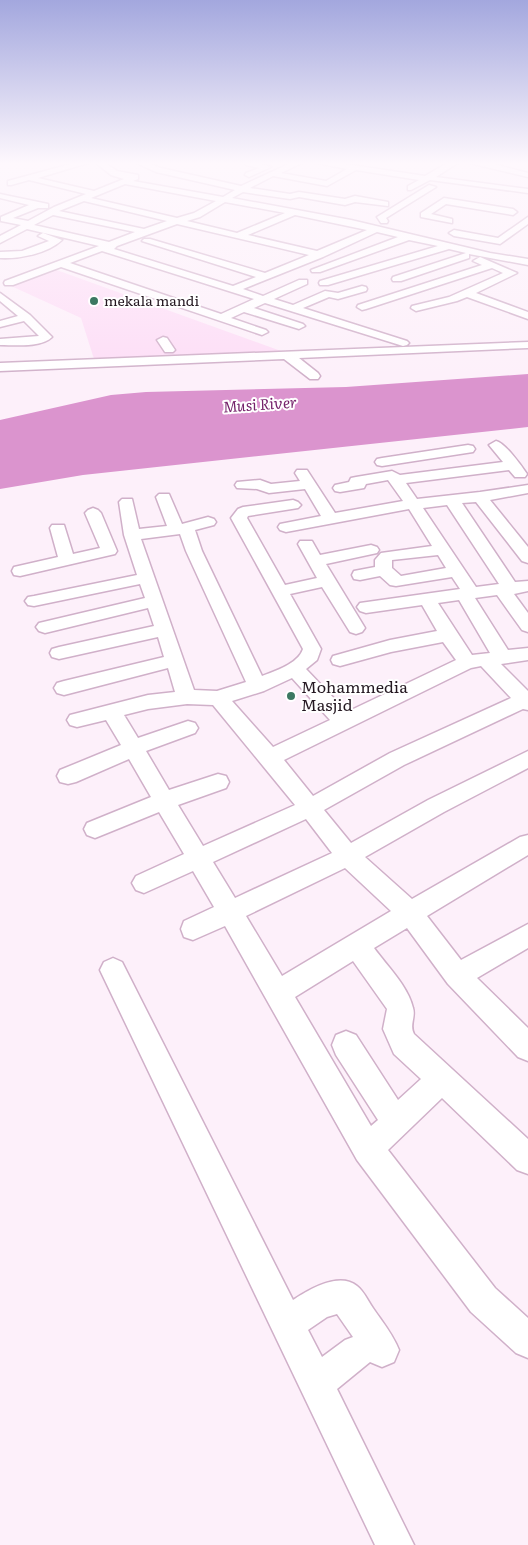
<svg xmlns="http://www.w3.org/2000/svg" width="528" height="1545" viewBox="0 0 528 1545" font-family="Literata,serif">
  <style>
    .built { fill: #fdddf6 }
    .water { fill: #db94ce }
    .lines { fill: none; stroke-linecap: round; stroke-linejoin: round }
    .minor-casing { stroke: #d0b0c9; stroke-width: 3 }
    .minor { fill: #fff; fill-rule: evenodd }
    .poi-dot { fill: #3c7862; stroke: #fff; stroke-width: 2 }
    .labels { text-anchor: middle; stroke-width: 4; stroke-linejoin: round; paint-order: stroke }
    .far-poi-label { font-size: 14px; fill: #241821; stroke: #fff; text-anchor: start }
    .far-water-label { font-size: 15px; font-style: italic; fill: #74216a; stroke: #fff }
    .poi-label { font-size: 16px; fill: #241821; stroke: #fff; text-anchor: start }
  </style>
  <rect width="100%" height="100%" fill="#fdf0fa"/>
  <path class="built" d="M51,268L281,351L94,359L81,318L9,285Z"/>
  <path class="water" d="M528,374V427L83,475L0,489V420L111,395L146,392L346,387Z"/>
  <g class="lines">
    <defs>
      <path id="minor" d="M78,162H91L38,178L94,191L124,179L111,175L95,162H104L117,171L138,175V179L133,181L223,197L235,190L156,172L134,162H145L161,168L241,186L293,162H304L281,173L326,181L347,169L312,162H332L425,176L449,162H459L436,177L528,189V193L430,180L411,190H408V186L419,180L356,170L327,186L273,176L250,188L290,194L299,192L345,199L355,196L388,202V206L355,202L345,205L299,197L290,199L243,192L232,198L351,220L490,253L528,259V265L469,254V258L401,281H393L392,279L393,277L466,253L449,249L328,285H320L319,283L320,281L438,246L409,240L320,272H312L311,270L398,237L377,232L323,257L243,289L263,296L299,280H307V284L274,299L293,305L325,291L338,293L362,286L366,287L367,289L366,291L338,299L329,297L303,308L407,341L409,343L407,345L403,346L265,303L254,308L303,324L305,326L299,329L244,312L231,318L266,330L268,332L262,335L61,267L13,285H5L4,283L5,281L99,246L27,229L0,243V236L21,225L1,221V217L29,205L0,198V194L48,204V208H38L13,218L28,221L54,207L86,194L29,180L11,185H8V181ZM125,184L216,201L194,213L177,218L91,198ZM84,201L167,221L144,229L59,211ZM225,202L285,213L237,233L187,221L200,217ZM53,215L135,232L109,242L34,225ZM295,215L367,230L317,251L248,235ZM177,224L309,255L265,273L150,239H144L142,241L256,277L233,286L114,249L117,246ZM102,251L254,299L221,314L70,263Z
        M246,162H256L271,167L249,177L245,175L246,173L259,168L246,165Z
        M465,162L494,164L528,173V177Z
        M429,185L436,187L386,218L388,221L387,223H381L377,217Z
        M444,198L513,209L517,212L513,215L446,204L431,214L452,219V223L421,217V213Z
        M528,217V224L500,244L454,236L449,233L454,230L498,238Z
        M43,233L62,240C47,254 19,259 0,258V252L22,251L49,241L38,236Z
        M480,257L517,273L476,293L528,312V319L467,297L457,301L416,311L411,308L412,306L449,297L503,273L492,268L366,309L362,310L357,307L358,305L482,265L473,261Z
        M0,293L30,315L52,337C41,348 15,345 0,345V339L39,336L24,321L0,327V321L18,316L0,301Z
        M163,337L167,338L175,350L173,352H165L157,340Z
        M528,342V348L299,358L318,373L320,376L318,379H310L284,359L0,371V363Z
        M496,441C505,443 521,465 527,474L525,477H515L509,470L406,483L417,499L480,492L528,485V493L490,500L528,547V563L522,561L476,502L462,503L515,582L528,581V591L514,594L528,613V632L522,630L497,595L475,598L508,650L528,648V660L501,664L528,691V710L523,709L404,765L324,810L351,843L428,800L528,751V768L444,812L365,857L412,899L520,837L528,835V855L427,916L461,960L528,924V948L477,978L528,1028V1061L518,1057L448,984L407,928L374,948C387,966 408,986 413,1008C416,1017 409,1025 414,1034L528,1139V1174L517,1170L442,1098L388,1150L495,1288L528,1318V1358L516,1353L471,1312L357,1160L225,926L193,940L184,937L181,929L184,921L214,907L193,871L144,893L136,890L132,883L136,876L184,854L159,812L95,838L87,835L84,829L87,823L151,797L129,759L76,782L68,784L60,782L57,776L60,770L121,745L106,720L77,727L70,725L67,720L70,715L148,695L175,692L168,668L64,695L57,693L54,688L57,683L64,681L164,657L158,637L59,659L52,657L50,653L52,649L59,647L154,626L148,608L45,633L39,631L36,627L39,623L145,598L140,584L34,606L28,605L25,601L28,597L34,596L137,575L124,535L119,502L122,499H132L139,529L167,526L156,497L159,494H169L182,524L208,517L214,519L216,522L214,525L195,530L202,551L262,676C275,671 298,664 303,649L231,518L238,509L243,507L293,500L298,502L301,505L298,508L248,516L247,518L285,585L317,578L298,544L300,541H312L320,555L371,545L377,547L379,550L377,553L326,564L365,628L362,632L356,634L350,632L322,587L290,594L321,649L317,660L306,669L347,712L456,660L443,642L391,652L340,666L333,664L331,660L333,656L390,640L437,631L422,605L366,613L360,611L357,607L360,603L460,589L452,577L396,586L390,585L380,576L360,580L354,579L352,575L354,571L375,567V560L381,553L432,546L409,509L286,532L280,530L278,527L280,524L321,516L305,489L269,493L257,489L237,488L235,485L237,482L260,480L271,484L300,481L295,473L297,470H307L335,513L403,501L388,480L366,484L364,488L340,492L335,491L333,488L335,485L349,482L351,478L356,477L392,471L400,475L503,462L489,445ZM447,505L499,584L476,587L423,508ZM180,534L186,551L246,682L217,691L194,690L141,539ZM438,555L446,568L401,576L392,568V560ZM459,600L490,653L472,655L438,603ZM481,666L511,698L390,753L313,796L284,760L471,668ZM292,678L330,720L273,747L232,701L264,691ZM187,704L213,705L295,805L203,846L178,805L226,788L229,782L226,776L218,774L169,790L146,751L195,733L198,728L195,723L188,721L138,738L124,715L148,709ZM306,819L332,853L235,898L213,862ZM345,868L391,911L282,976L246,916ZM353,961L387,1009L383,1029L394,1054L421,1079L398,1100L356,1035L346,1031L336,1035L332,1045L336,1055L378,1120L371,1126L295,997Z
        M468,445L473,446L475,449L473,452L382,466L377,465L375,462L377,459L382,458Z
        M93,508L98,510L101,513L117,551L115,554L20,576L14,575L12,571L14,567L58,557L50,528L52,525H64L73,554L100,548L85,513L88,510Z
        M113,958L122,962L293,1300C308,1290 339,1271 357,1286C364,1291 369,1303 375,1311C384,1324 393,1335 399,1350L394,1362L382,1367L370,1362L337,1389L414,1545H375L100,970L104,962ZM337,1314L353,1337L345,1340L322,1357L308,1330L327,1317Z"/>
    </defs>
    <use href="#minor" class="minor-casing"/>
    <use href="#minor" class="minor"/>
  </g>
  <linearGradient id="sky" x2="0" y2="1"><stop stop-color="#a3a7de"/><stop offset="0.43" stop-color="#fef8fd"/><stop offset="1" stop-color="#fef8fd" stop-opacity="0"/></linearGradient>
  <rect width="528" height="379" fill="url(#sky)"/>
  <g class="poi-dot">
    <circle cx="94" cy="301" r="5"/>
    <circle cx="291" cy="696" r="5"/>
  </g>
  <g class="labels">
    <g class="far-poi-label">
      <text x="104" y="306">mekala mandi</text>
    </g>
    <g class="far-water-label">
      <text transform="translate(260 405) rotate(-4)" y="5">Musi River</text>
    </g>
    <g class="poi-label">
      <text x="301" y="693">Mohammedia<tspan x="301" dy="18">Masjid</tspan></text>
    </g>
  </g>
</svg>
